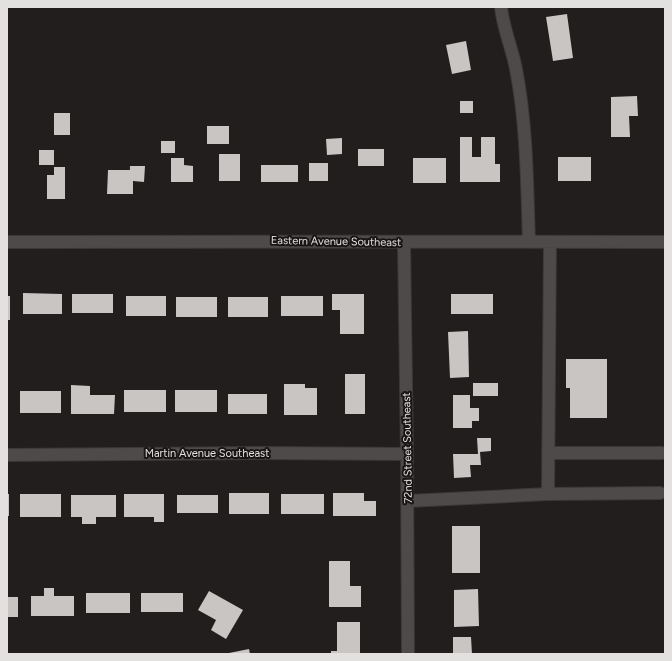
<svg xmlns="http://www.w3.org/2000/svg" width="672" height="661" viewBox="0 0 672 661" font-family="Figtree,sans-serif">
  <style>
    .building { fill: #c9c5c3 }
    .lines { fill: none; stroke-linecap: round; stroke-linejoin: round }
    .minor-casing { stroke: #3b3838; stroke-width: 14 }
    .minor { stroke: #4e4a49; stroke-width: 12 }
    .labels { text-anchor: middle; stroke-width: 4; stroke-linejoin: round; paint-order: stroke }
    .street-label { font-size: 11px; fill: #e3e0e0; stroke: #181514 }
  </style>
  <rect width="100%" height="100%" fill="#221e1e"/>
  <path class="building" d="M567,14L573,58L553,61L546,17Z
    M466,41L471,70L452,74L446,45Z
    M637,96L638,116H629L630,137H611V97Z
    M460,101H473V113H460Z
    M54,113H70V135H54Z
    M207,126H229V144H207Z
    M460,137H472V157H481V137H495V164H500V182H460Z
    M342,138V154L327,155L326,139Z
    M161,141H175V153H161Z
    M358,149H384V166H358Z
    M39,150H54V165H39Z
    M219,154H240V181H219Z
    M558,157H591V181H558Z
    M171,158H184V165L193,166V182H171Z
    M413,158H446V183H413Z
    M309,163H328V181H309Z
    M261,165H298V182H261Z
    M130,166H145L144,182L133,181V194H107L108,170H130Z
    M54,167H65V199H47V175H54Z
    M23,293L62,294V314H23Z
    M72,294H113V313H72Z
    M332,294H364V334H340V310H332Z
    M451,294H493V314H451Z
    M7,296H10V320H7Z
    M126,296H166V316H126Z
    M281,296H323V316H281Z
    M176,297H217V317H176Z
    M228,297H268V317H228Z
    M468,331L469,377L450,378L448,332Z
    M566,359H607V418H570V388H566Z
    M345,374H365V414H345Z
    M473,383H498V396H473Z
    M284,384H305V388H317V415H284Z
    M71,385L90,386V395H115L114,414H71Z
    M124,390H166V412H124Z
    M175,390H217V412H175Z
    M20,391H61V413H20Z
    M228,394H267V414H228Z
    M453,395H470V408H479V421H472V428H453Z
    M477,438H491V451L480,452L481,465H470L471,477L454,478L453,454H478Z
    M229,493H269V514H229Z
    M333,493H364V501H376V516H333Z
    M7,494H9V516H7Z
    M20,494H61V517H20Z
    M124,494H164V522H154V517H124Z
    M281,494H324V514H281Z
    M71,495H116V517H96V524H82V517H71Z
    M177,495H218V513H177Z
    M452,526H480V573H452Z
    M329,561H350V586H361V607H329Z
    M44,588H54V596H74V616H31V596H44Z
    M478,589L479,626L454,627V590Z
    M209,591L243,610L226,639L211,630L216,620L198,610Z
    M86,593H130V613H86Z
    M141,593H183V612H141Z
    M7,597H18V617H7Z
    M337,622H360V654H331V651H337Z
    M453,637H471L472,654H453Z
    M249,649L250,654H229V653Z"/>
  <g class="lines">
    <defs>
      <path id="minor" d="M501,7C503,28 512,48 516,69C527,126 527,185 529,242
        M7,242C226,241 446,242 665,242
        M404,242L407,454L408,654
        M548,453H662
        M7,455L261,453L407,454
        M548,494L660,493
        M408,501L548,494L550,242"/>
    </defs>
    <use href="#minor" class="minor-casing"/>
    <use href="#minor" class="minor"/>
  </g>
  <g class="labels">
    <g class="street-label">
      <text transform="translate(336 241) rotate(1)" y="4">Eastern Avenue Southeast</text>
      <text transform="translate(407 448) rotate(-91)" y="4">72nd Street Southeast</text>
      <text x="207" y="457">Martin Avenue Southeast</text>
    </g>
  </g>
  <rect width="672" height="661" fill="none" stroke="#e3e0e0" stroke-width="16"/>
</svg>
